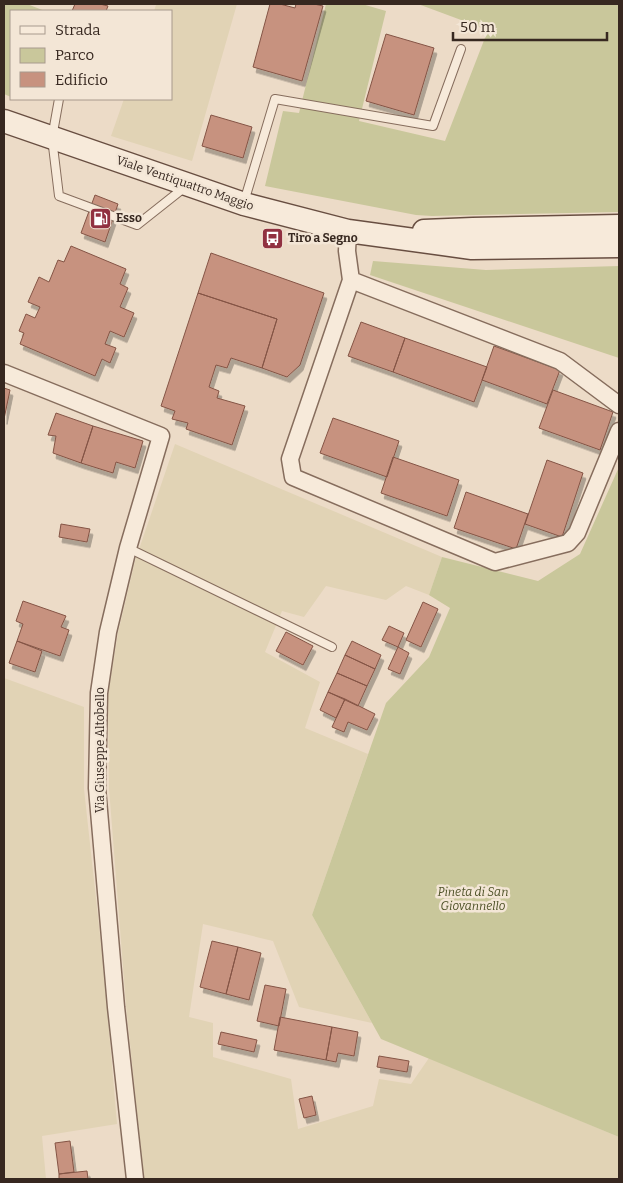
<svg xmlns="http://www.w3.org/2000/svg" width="623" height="1183" viewBox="0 0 623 1183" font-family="Bitter,serif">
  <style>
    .farmland { fill: #e1d3b5 }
    .green { fill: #c9c79b }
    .building { fill: #c7927f; stroke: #845445; filter: url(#shadow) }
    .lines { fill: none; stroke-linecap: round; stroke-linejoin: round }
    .service-casing { stroke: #866d5d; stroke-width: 10 }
    .minor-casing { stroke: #866d5d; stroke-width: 19 }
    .secondary-casing { stroke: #684e41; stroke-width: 25 }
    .service { stroke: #f7eada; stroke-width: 8 }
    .minor { stroke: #f7eada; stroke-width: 16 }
    .secondary { stroke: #f7eada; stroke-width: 22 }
    .labels { text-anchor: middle; stroke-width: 5; stroke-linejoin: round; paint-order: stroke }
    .street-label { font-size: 12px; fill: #372820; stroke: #f3e6d6 }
    .poi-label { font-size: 12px; font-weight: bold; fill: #372820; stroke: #f3e6d6; text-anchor: start }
    .park-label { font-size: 12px; font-style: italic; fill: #4e5228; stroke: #f3e6d6 }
  </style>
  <defs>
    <filter id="shadow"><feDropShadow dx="3" dy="5.5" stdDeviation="0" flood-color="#0004"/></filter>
  </defs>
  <rect width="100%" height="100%" fill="#ecdbc7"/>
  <path class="farmland" d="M154,4H237L192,161L111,136L124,99H171V11H154L156,5Z
    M175,444L442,557L429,595L406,586L386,600L326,586L304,617L282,611L265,652L320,682L305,728L368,754L312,915L372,1023L299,1007L273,941L203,924L189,1017L213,1023V1057L291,1079L298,1129L373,1106L379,1079L411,1084L429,1058L619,1137V1179H144L126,1005L109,788L108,695L118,633L135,561Z
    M4,678L84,707V789L104,972L117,1124L42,1136L46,1179H4Z"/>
  <path class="green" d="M4,4H27L45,11H11V97L4,94Z
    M326,4H362L386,11L359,121L445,141L488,30L418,4H619V212L432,216L416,215L265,186L283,111L299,113Z
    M373,261L486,270L619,266V358L370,275Z
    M619,467V1137L381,1039L312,915L386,703L429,657L450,608L429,595L442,557L538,581L580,554Z"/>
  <path class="building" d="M75,4H100L108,6L106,11H72Z
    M270,4H280L295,8L296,4H314L323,6L302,81L253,67Z
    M386,34L434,48L414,115L366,101Z
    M211,115L252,127L243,158L202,146Z
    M95,195L118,204L105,242L81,233Z
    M71,246L126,269L120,284L128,288L120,307L134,313L124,337L110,331L105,344L116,348L110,363L102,359L95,376L20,344L24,333L19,331L26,314L35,318L40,307L28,302L39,277L49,282L58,260L64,262Z
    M211,253L324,293L300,365L287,377L262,368L277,319L198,293Z
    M198,293L277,319L262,368L231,358L227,368L216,365L209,387L219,391L217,398L245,406L232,445L186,429L188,423L172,419L175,411L161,406Z
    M361,322L405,338L393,372L348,356Z
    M405,338L487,367L474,402L393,372Z
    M494,346L560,370L547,404L482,380Z
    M4,388L10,390L4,419Z
    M553,390L613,412L600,450L539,428Z
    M56,413L93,426L81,463L53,453L56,436L48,435Z
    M333,418L399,441L387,477L320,453Z
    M93,426L143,441L135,468L116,462L113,473L81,463Z
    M393,457L459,480L447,516L381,493Z
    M547,460L583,473L562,537L525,524Z
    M466,492L528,514L516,549L454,528Z
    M61,524L90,529L87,542L59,537Z
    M23,601L66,616L61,627L69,630L60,656L17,641L23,624L16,621Z
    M423,602L438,609L421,647L406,640Z
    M389,626L404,633L398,647L382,640Z
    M286,632L313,646L303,665L276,651Z
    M17,641L42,651L35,672L9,663Z
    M352,641L381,655L375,669L345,655Z
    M398,647L409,653L400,674L388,669Z
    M345,655L375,669L367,686L337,673Z
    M337,673L367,686L358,706L328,692Z
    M328,692L345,699L336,718L320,710Z
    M345,699L375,714L367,730L348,722L344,732L332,727Z
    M212,941L238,947L226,994L200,987Z
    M238,947L261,953L249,1000L226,994Z
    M265,985L286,989L279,1026L257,1021Z
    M280,1017L332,1027L326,1060L274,1050Z
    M332,1027L358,1032L354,1056L338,1053L336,1062L326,1060Z
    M221,1032L257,1040L254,1052L218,1044Z
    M379,1056L409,1061L407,1072L377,1067Z
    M312,1096L316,1115L304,1118L299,1099Z
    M70,1141L74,1172L59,1174L55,1143Z
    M87,1171L88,1179H59V1174Z"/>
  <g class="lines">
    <defs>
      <path id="service" d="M59,99L52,138L59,196L137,225L185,187
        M244,202L275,99L433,126L461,49
        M128,548L332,647"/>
      <path id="minor" d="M348,231L347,251L351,280L290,459L293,477L495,562L568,543L577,533L619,431
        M351,280L560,361L619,405
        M4,373L161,436L128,548L108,632L99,693L97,788L116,1007L135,1179"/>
      <path id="secondary" d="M4,121L244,204L348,231L472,248L619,246
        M424,231L473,229L619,226"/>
    </defs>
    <use href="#service" class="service-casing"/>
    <use href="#minor" class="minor-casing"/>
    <use href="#secondary" class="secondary-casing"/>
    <use href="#service" class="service"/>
    <use href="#minor" class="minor"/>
    <use href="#secondary" class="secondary"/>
  </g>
  <defs>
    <symbol id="fuel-square" viewBox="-11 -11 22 22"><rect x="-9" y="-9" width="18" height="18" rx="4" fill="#913141" stroke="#f3e6d6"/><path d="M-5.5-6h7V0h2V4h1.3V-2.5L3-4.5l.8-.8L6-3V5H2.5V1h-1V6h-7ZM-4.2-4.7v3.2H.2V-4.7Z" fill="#fff"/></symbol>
    <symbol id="bus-square" viewBox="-11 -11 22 22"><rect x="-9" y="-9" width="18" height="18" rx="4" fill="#913141" stroke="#f3e6d6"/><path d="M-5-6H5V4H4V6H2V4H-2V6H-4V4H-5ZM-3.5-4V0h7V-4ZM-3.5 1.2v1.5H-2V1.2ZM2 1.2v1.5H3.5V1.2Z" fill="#fff"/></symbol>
  </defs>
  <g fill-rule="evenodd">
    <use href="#fuel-square" x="88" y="206" width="25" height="25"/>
    <use href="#bus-square" x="260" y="226" width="25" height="25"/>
  </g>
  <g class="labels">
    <g class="street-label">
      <text transform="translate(185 183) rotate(19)" y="4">Viale Ventiquattro Maggio</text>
      <text transform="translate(100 750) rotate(-90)" y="4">Via Giuseppe Altobello</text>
    </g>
    <g class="poi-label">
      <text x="116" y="222">Esso</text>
      <text x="288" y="242">Tiro a Segno</text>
    </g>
    <g class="park-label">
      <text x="473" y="896">Pineta di San<tspan x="473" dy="14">Giovannello</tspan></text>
    </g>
  </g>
  <rect width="623" height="1183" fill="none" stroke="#372820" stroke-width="10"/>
  <rect x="10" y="10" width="162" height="90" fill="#f3e6d6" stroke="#a89a8d"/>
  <rect x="20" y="26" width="25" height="8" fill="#f7eada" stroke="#a89a8d"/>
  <text x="55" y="35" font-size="15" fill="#372820">Strada</text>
  <rect x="20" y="48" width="25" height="15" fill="#c9c79b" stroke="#a89a8d"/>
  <text x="55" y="60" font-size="15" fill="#372820">Parco</text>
  <rect x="20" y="72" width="25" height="15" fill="#c7927f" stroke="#a89a8d"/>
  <text x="55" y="85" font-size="15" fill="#372820">Edificio</text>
  <path d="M453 32v8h154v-8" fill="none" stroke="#372820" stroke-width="2.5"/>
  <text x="460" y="32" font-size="15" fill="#372820" stroke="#f3e6d6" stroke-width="4" paint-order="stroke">50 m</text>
</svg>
